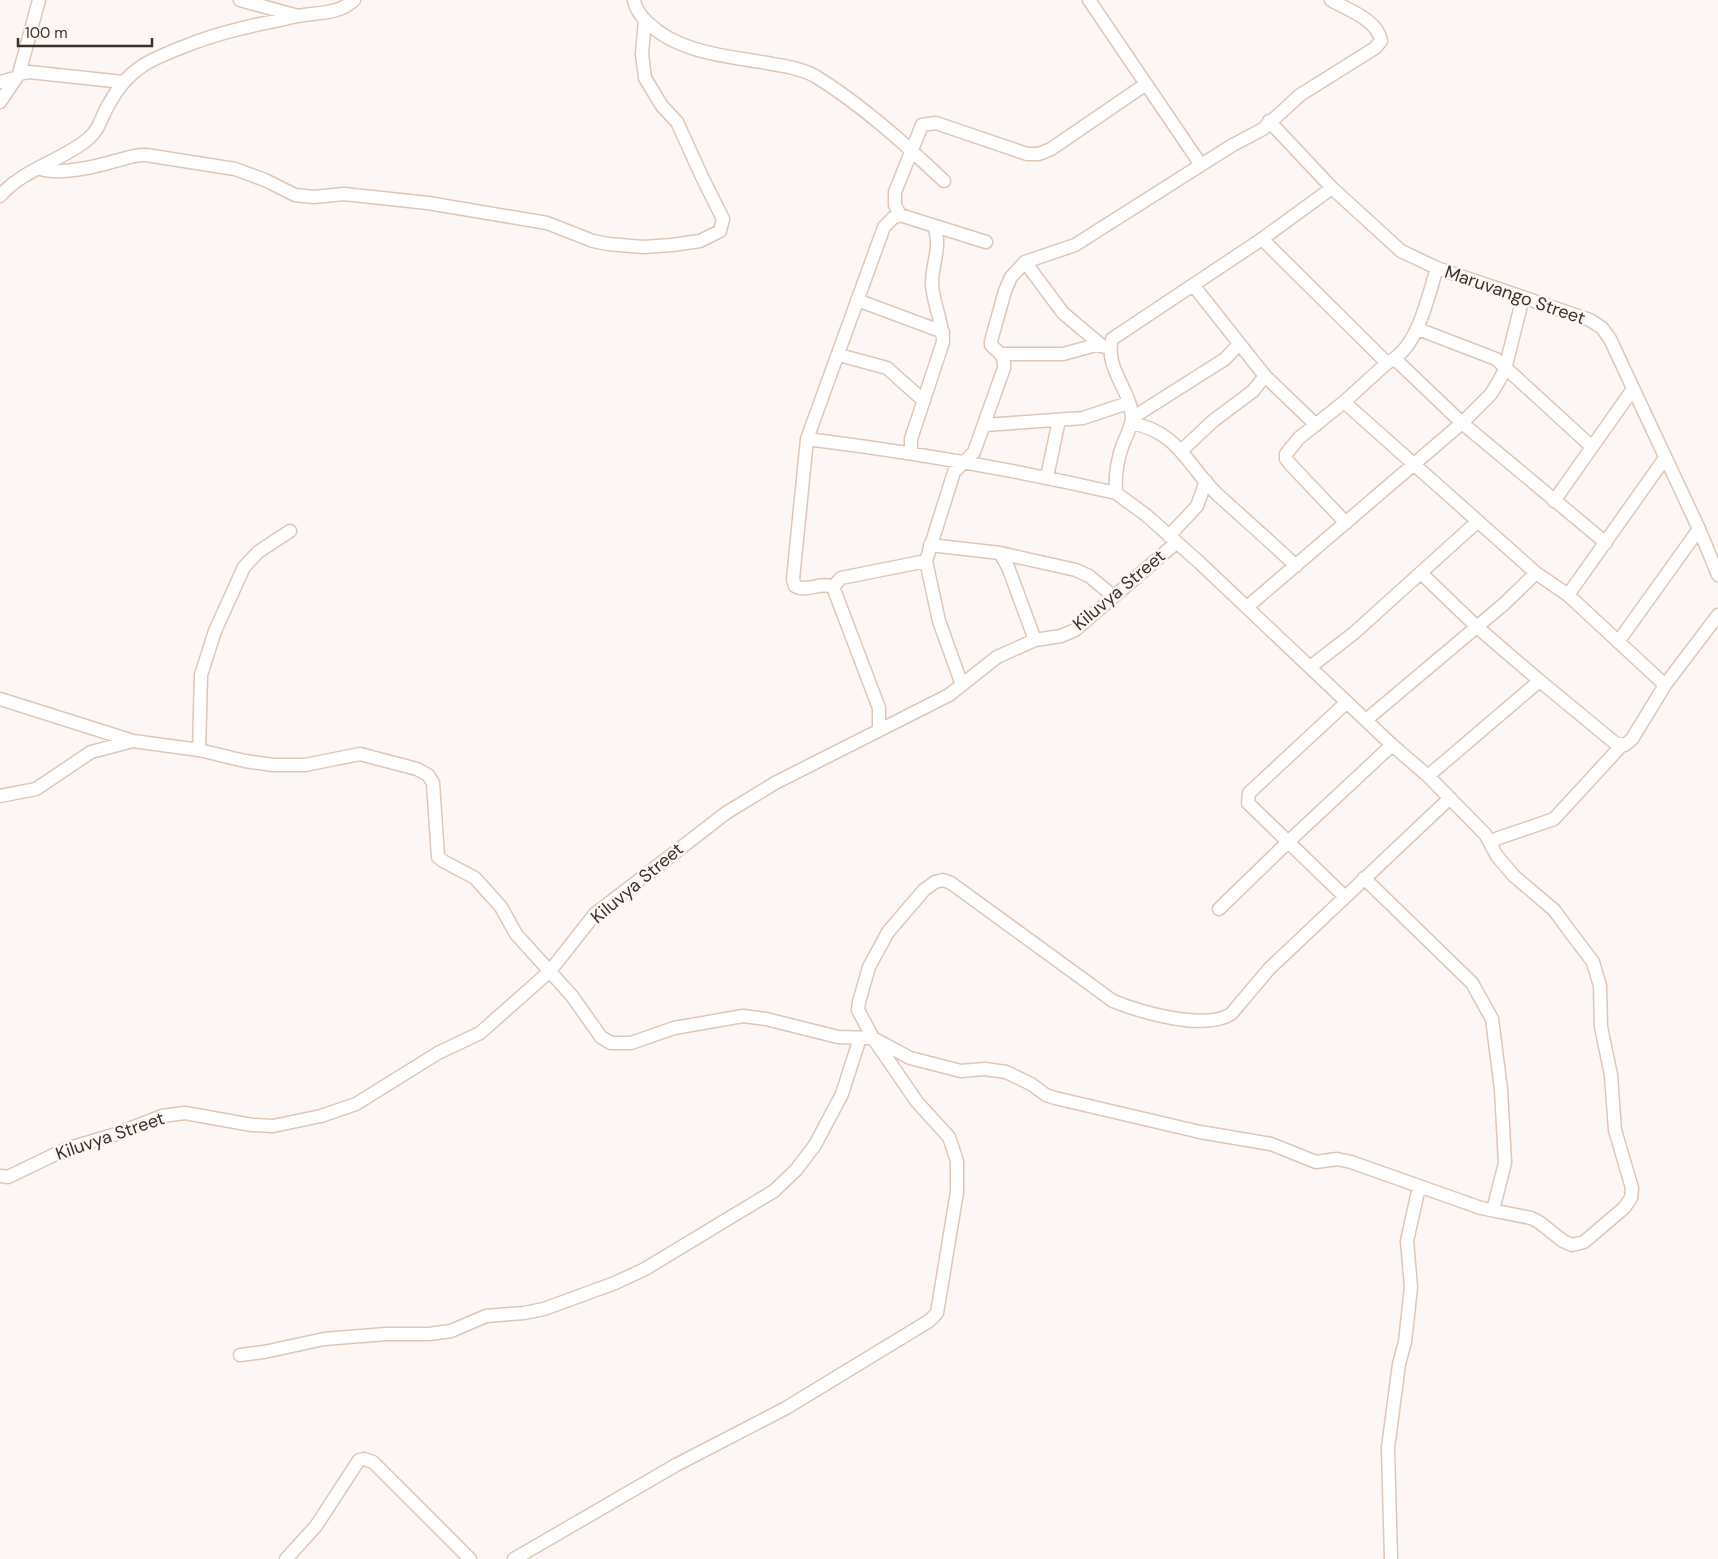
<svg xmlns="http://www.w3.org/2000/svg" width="1718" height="1559" viewBox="0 0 1718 1559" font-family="'DM Sans',sans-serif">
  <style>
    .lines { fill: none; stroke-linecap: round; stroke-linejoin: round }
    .minor-casing { stroke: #dec7b7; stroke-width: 15 }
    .minor { stroke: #fff; stroke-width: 12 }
    .labels { text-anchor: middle; stroke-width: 5; stroke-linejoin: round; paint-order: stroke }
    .street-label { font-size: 18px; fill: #3a312b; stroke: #fcf7f4 }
  </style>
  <rect width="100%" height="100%" fill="#fcf7f4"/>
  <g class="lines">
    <defs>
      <path id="minor" d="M240,0L298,16
        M634,0C635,8 642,17 647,22C678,53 727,56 767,63C784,66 800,68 815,76C862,105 904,143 944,181
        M1089,0L1201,165
        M19,74L29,72L123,82
        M0,82L15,78
        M0,102L19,74L39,0
        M1269,121L1332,188L1401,251L1437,268L1590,320L1602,328L1610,339L1699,529L1718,575
        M41,169C60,175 95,167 115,161C125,159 135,154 146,155L235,169L265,180L295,195L314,197L344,194L428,203L547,223L593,241L608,244L643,247L672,245L700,241L720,231L723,219L703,179L677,122L662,106L645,78L642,54L645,20
        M0,196C23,169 60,162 88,139C100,129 101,117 109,104C128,68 151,59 188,45C223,31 260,24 298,16C317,12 338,15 354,0
        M900,215L895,205V192L922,125L936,123L1027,154H1039L1051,149L1146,84
        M1262,239L1387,363
        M1025,262L1063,313L1101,345
        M1193,285L1265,376L1316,425
        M857,300L943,332
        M1418,329L1496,359L1592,447
        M1001,354H1063L1096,345L1105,347
        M839,355L887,368L924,401
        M1395,359L1462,423L1606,543
        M1344,402L1536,573L1568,595L1665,685
        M1132,418L1225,359L1238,345
        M1131,423C1179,432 1187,465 1217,494C1243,518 1270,541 1296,566
        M985,425L1083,418L1128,403
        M807,439C911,452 1013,469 1116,493
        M1182,450L1213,421L1253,391L1265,376
        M911,452V439L943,342C943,322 933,304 932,284C932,263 942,246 934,226
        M1047,477L1059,420
        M1554,501L1633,389
        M1346,523L1290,464L1286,459V454L1299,438L1344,402L1387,363C1418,349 1427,299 1437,268
        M1169,536L1197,506L1206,481
        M930,545L1000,553L1076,570L1089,576L1113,596
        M1000,553L1008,567L1035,640
        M1421,573L1477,627L1541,682
        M833,587L841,578L926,561
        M1568,595L1665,458
        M1247,607L1462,423L1491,394L1500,379L1505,369L1523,297
        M1618,642L1699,529
        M1310,667L1354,633L1477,522
        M962,685L939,621L926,561L954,472L974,452L1004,368C1005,355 999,353 991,345V341L1005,291L1011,277L1025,262L1075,245L1231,146L1263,129L1300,95L1375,48L1381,41C1378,20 1348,10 1331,0
        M0,699L133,741L199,750L245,761L273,765H305L360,754L417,769L428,775L433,783L438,857L443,861L475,878L501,907L516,934L572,996L601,1037L611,1043H631L674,1028L743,1016L766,1019L838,1037L873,1038L910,1058L961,1071L985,1069L1006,1072L1031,1084L1046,1095L1055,1098L1200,1132L1271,1144L1316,1162L1337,1159L1351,1162L1481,1208L1531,1218L1539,1222L1563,1241L1572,1245L1584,1242L1624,1208L1631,1198L1632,1188L1615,1130L1611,1075L1601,1027L1600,986L1593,962L1574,937L1554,910L1514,876L1497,856L1485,834L1428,776L1392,745L1200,563L1146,515L1116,493C1115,478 1117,461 1122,447C1125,438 1132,427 1132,417C1131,390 1104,368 1112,339L1262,239L1332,188
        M1366,720L1504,604L1536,573
        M879,729V708L833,587C820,581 807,593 795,586L793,579L807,439L884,227L893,218L900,215L986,242
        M199,750L201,675L215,631L244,567L258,552L290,531
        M1428,776L1537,683L1541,682L1615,743L1625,745L1632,739L1665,685L1718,615
        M0,796L36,789L91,752L133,741
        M1490,841L1554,819L1622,745
        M1364,878L1472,983L1492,1019L1501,1089L1505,1163L1493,1210
        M1344,896L1248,803L1249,793L1347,702
        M1219,909L1288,842L1392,745
        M0,1176L8,1177L66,1149L113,1135L162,1116L185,1113L252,1125L273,1126L321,1116L356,1104L438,1053L480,1033L550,971L595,914L726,813L775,783L949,695L997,657L1035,640L1061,636L1075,630L1176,543
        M240,1355L264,1352L324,1339L386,1334H429L451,1331L486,1316L524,1313L544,1309L615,1283L645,1269L774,1191L796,1170L815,1145L842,1094L860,1038
        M286,1559L316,1526L359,1460L364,1459L373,1462L470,1559
        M514,1559L676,1465L786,1408L929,1321L937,1313L957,1192V1161L949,1137L917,1102L873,1038L858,1010L859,1002L869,967L888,932L924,890L935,882L943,880L951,883L1113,1001C1140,1012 1204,1031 1231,1014L1269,969L1450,798
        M1391,1559L1388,1448L1399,1364L1405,1342L1411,1287L1407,1241L1419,1187"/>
    </defs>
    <use href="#minor" class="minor-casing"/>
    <use href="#minor" class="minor"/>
  </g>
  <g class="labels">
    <g class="street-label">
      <text transform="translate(1515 295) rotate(19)" y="6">Maruvango Street</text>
      <text transform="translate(1119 590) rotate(-40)" y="6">Kiluvya Street</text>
      <text transform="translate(637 883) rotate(-40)" y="6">Kiluvya Street</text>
      <text transform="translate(110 1136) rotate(-19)" y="6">Kiluvya Street</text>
    </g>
  </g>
  <path d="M18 38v8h134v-8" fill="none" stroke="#3a312b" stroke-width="2.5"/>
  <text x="25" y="38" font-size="15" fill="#3a312b" stroke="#fcf7f4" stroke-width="4" paint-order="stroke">100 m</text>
</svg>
